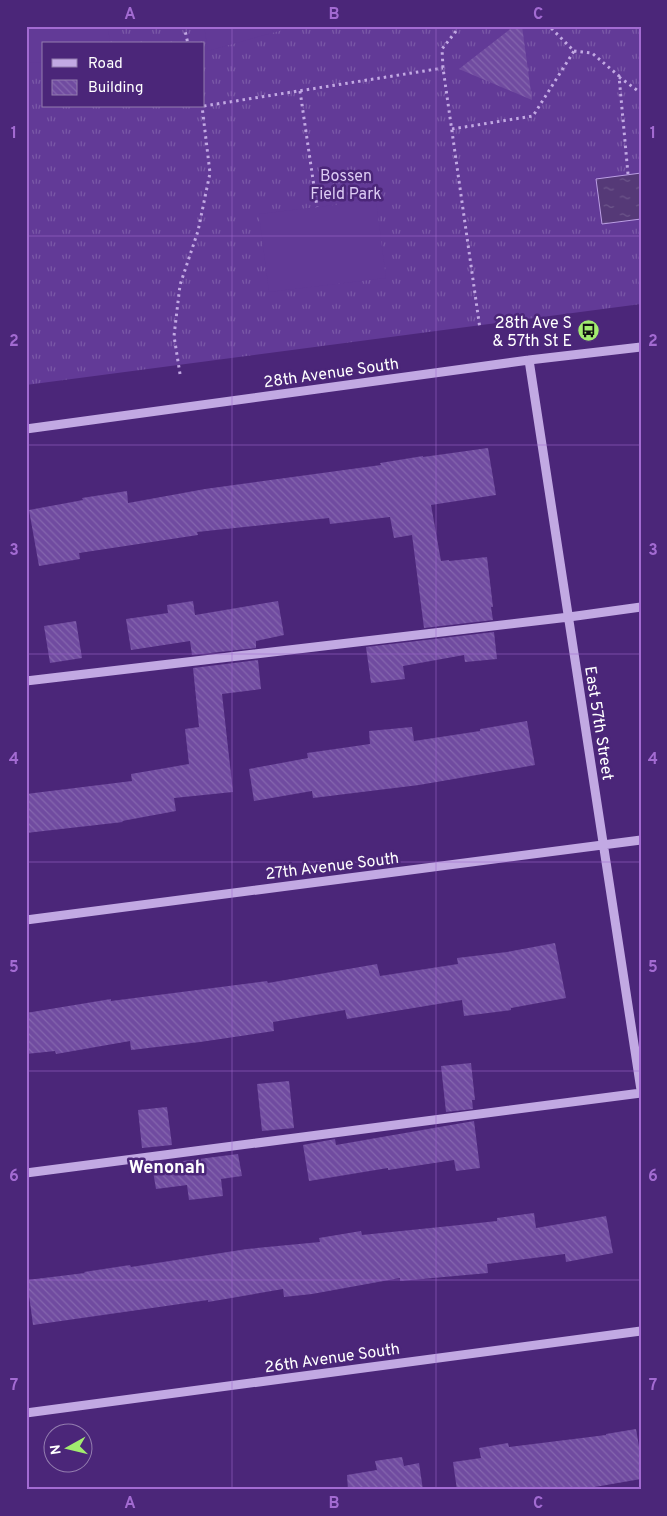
<svg xmlns="http://www.w3.org/2000/svg" width="667" height="1516" viewBox="0 0 667 1516" font-family="Overpass,sans-serif">
  <style>
    .grass { fill: url(#grass-tufts); fill-rule: evenodd }
    .pitch { fill: #623a97 }
    .water { fill: url(#water-ripples); stroke: #bb9ee4 }
    .building { fill: url(#building-back-hatch) }
    .lines { fill: none; stroke-linecap: round; stroke-linejoin: round }
    .path { stroke: #c2a9e3; stroke-width: 3; stroke-dasharray: 2.5 4; stroke-linecap: butt }
    .minor { stroke: #c2a9e3; stroke-width: 9 }
    .grid { fill: none; stroke: #a36bd2; stroke-width: 1; stroke-opacity: 0.55 }
    .labels { text-anchor: middle; stroke-width: 5; stroke-linejoin: round; paint-order: stroke }
    .park-label { font-size: 16px; fill: #dccbf3; stroke: #4b2679 }
    .poi-label { font-size: 16px; fill: #fff; stroke: #4b2679; text-anchor: end }
    .street-label { font-size: 16px; fill: #fff; stroke: #4b2679 }
    .neighbourhood-label { font-size: 18px; font-weight: bold; fill: #fff; stroke: #4b2679 }
    .neatline { fill: none; stroke: #a36bd2; stroke-width: 2 }
    .grid-label { font-size: 16px; text-anchor: middle; font-weight: bold; fill: #a36bd2 }
  </style>
  <defs>
    <pattern id="grass-tufts" width="24" height="20" patternUnits="userSpaceOnUse" patternTransform="scale(1.25)"><rect width="24" height="20" fill="#623a97"/><path d="M3 7l-1-3M5 7V3M7 7l1-3M15 17l-1-3M17 17v-4M19 17l1-3" fill="none" stroke="#7a58a7"/></pattern>
    <pattern id="water-ripples" width="26" height="14" patternUnits="userSpaceOnUse" patternTransform="scale(1.25)"><rect width="26" height="14" fill="#553977"/><path d="M2 4q2-2 4 0t4 0M15 11q2-2 4 0t4 0" fill="none" stroke="#6e578b"/></pattern>
    <pattern id="building-back-hatch" width="6" height="6" patternUnits="userSpaceOnUse" patternTransform="scale(1.25)"><rect width="6" height="6" fill="#704ba0"/><path d="M-1 5l2 2M0 0l6 6M5-1l2 2" fill="none" stroke="#8566ae"/></pattern>
  </defs>
  <rect width="100%" height="100%" fill="#4b2679"/>
  <path class="grass" d="M26,26H641V304L26,385ZM44,44H204V106H44Z"/>
  <path class="pitch" d="M26,26H108L110,44H44V62L26,63Z
    M204,26H297L208,51Z
    M376,200L386,278L269,292L259,214Z"/>
  <path class="water" d="M641,173V219L602,224L596,179Z"/>
  <path class="building" d="M514,26H522L532,100L459,69Z
    M488,448L496,495L431,505L441,561L449,560V561L487,557L493,607H491L493,620L424,628L412,535L394,538L390,517L330,524L329,518L197,532L198,535L79,553L80,559L39,566L29,510L83,500L82,498L127,491L128,503L205,489L381,465L380,463L423,456V457Z
    M193,601L195,615L278,601L284,635L256,641V648L192,655L190,641L131,650L126,619L168,613L167,605Z
    M76,621L82,658L50,663L44,626Z
    M494,632L497,659L465,662L464,655L403,666L405,679L371,683L366,647Z
    M258,660L261,689L222,694L233,792L174,798L176,811L122,821L123,822L26,833V794L132,781L131,774L189,764L185,729L199,727L193,668Z
    M527,721L535,765L419,785L313,798L312,791L254,801L249,769L308,758L307,753L370,744L369,731L412,727L414,741L480,731V729Z
    M555,943L566,998L511,1008V1010L464,1016L462,1000L347,1019L345,1010L273,1022L274,1031L200,1042L131,1050L130,1041L56,1054L55,1051L26,1054V1013L111,999V1001L267,981L268,983L377,964L380,976L458,964L457,958L507,952Z
    M471,1063L475,1100H472L473,1109L446,1112L441,1066Z
    M289,1081L294,1128L262,1131L257,1084Z
    M167,1107L172,1145L142,1148L138,1110Z
    M474,1121L480,1168L456,1171L454,1160L388,1170V1168L309,1181L303,1145L335,1139L336,1145Z
    M238,1154L242,1176L221,1179L223,1196L189,1200L187,1185L156,1189L152,1165Z
    M534,1213L536,1228L606,1216L613,1253L566,1262L565,1254L487,1264L488,1273L400,1281V1278L312,1294L284,1297L283,1289L208,1302V1300L33,1325L27,1280L85,1273L84,1272L130,1265L131,1267L247,1249L320,1242L319,1238L361,1231L362,1235L450,1226L497,1221V1218Z
    M636,1429L641,1458V1479L577,1490H457L453,1462L481,1458L479,1448L508,1443L509,1447L606,1435V1434Z
    M402,1457L404,1466L419,1463L423,1490H348L347,1475L377,1470L375,1461Z"/>
  <g class="lines">
    <path class="path" d="M184,26L188,44
      M460,26L442,49L443,68L480,329
      M574,51L592,53L619,76L628,174
      M619,77L641,93
      M300,91L317,207
      M204,106L443,68
      M452,129L533,116L574,51L549,26
      M180,374L174,336L180,285L198,231L210,173L202,106"/>
    <path class="minor" d="M529,360L641,1090
      M26,429L529,360L641,347
      M26,681L569,617L641,607
      M26,920L641,840
      M26,1173L641,1093
      M26,1413L641,1331"/>
  </g>
  <path class="grid" d="M232,26V1490M436,26V1490M26,236H641M26,445H641M26,654H641M26,862H641M26,1071H641M26,1280H641"/>
  <defs>
    <symbol id="bus-disc" viewBox="-11 -11 22 22"><circle r="9.5" fill="#a2ec6f" stroke="#4b2679"/><path d="M-5-6H5V4H4V6H2V4H-2V6H-4V4H-5ZM-3.5-4V0h7V-4ZM-3.5 1.2v1.5H-2V1.2ZM2 1.2v1.5H3.5V1.2Z" fill="#111"/></symbol>
  </defs>
  <g fill-rule="evenodd">
    <use href="#bus-disc" x="576" y="318" width="25" height="25"/>
  </g>
  <g class="labels">
    <g class="park-label">
      <text x="346" y="181">Bossen<tspan x="346" dy="18">Field Park</tspan></text>
    </g>
    <g class="poi-label">
      <text x="572" y="328">28th Ave S<tspan x="572" dy="18">&amp; 57th St E</tspan></text>
    </g>
    <g class="street-label">
      <text transform="translate(331 372) rotate(-8)" y="6">28th Avenue South</text>
      <text transform="translate(600 723) rotate(81)" y="6">East 57th Street</text>
      <text transform="translate(332 865) rotate(-7)" y="6">27th Avenue South</text>
      <text transform="translate(332 1357) rotate(-8)" y="6">26th Avenue South</text>
    </g>
    <g class="neighbourhood-label">
      <text x="167" y="1173">Wenonah</text>
    </g>
  </g>
  <rect width="667" height="1516" fill="none" stroke="#4b2679" stroke-width="55"/>
  <rect x="42" y="42" width="162" height="65" fill="#4b2679" stroke="#937daf"/>
  <rect x="52" y="59" width="25" height="8" fill="#c2a9e3" stroke="#937daf"/>
  <text x="88" y="68" font-size="15" fill="#ffffff">Road</text>
  <rect x="52" y="80" width="25" height="15" fill="url(#building-back-hatch)" stroke="#937daf"/>
  <text x="88" y="92" font-size="15" fill="#ffffff">Building</text>
  <g transform="translate(68 1448) rotate(262)"><circle r="24" fill="#4b2679" stroke="#937daf"/>
  <path d="M0-4L9 19L0 12L-9 19Z" fill="#a2ec6f"/>
  <text y="-8" font-size="14" font-weight="bold" text-anchor="middle" fill="#ffffff">N</text>
  </g>
  <rect x="28" y="28" width="612" height="1460" class="neatline"/>
  <g class="grid-label">
    <text x="130" y="19">A</text>
    <text x="334" y="19">B</text>
    <text x="538" y="19">C</text>
    <text x="14" y="138">1</text>
    <text x="653" y="138">1</text>
    <text x="14" y="346">2</text>
    <text x="653" y="346">2</text>
    <text x="14" y="555">3</text>
    <text x="653" y="555">3</text>
    <text x="14" y="764">4</text>
    <text x="653" y="764">4</text>
    <text x="14" y="972">5</text>
    <text x="653" y="972">5</text>
    <text x="14" y="1181">6</text>
    <text x="653" y="1181">6</text>
    <text x="14" y="1390">7</text>
    <text x="653" y="1390">7</text>
    <text x="130" y="1508">A</text>
    <text x="334" y="1508">B</text>
    <text x="538" y="1508">C</text>
  </g>
</svg>
